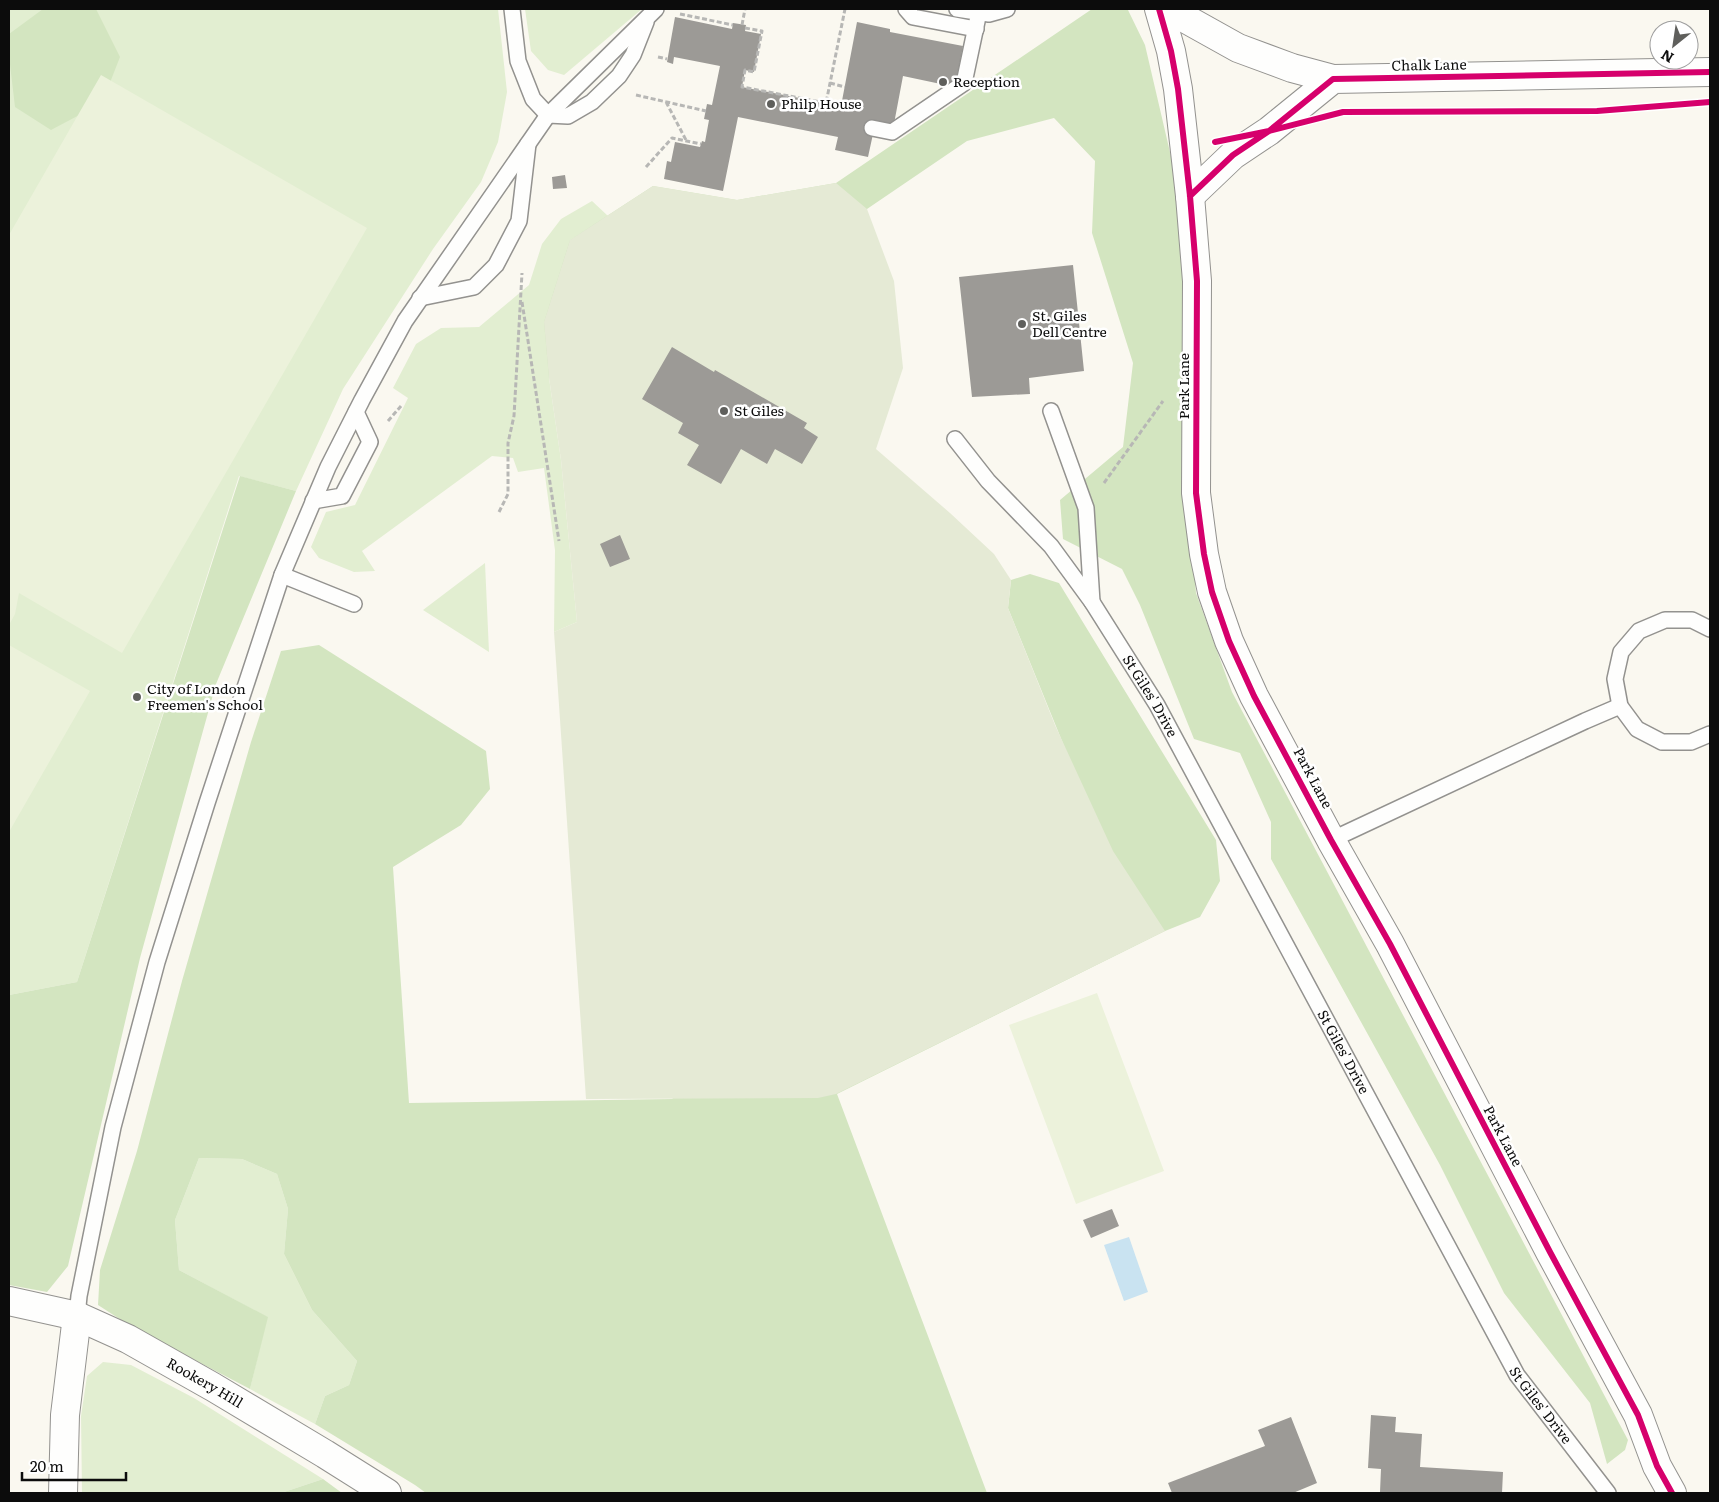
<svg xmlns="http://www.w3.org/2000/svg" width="1719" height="1502" viewBox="0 0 1719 1502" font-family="Literata,serif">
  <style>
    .green { fill: #e2eed1 }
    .forest { fill: #d3e5c0 }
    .cemetery { fill: #e5ead5 }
    .pitch { fill: #ecf2db }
    .water { fill: #c9e3f1 }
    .building { fill: #9c9a96 }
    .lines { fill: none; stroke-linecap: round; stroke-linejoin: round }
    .service-casing { stroke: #93928f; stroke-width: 18 }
    .minor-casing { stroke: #93928f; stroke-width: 30 }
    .path { stroke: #b7b7b5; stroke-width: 3; stroke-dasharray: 5 2.5; stroke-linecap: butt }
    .service { stroke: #fefefd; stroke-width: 15 }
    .minor { stroke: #fefefd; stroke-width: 28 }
    .cycleway-casing { stroke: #fff; stroke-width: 9 }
    .cycleway { stroke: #d6006c; stroke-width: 6 }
    .poi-dot { fill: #5f5f5c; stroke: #fff; stroke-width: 2 }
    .labels { text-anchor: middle; stroke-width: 5; stroke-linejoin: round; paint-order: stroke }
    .street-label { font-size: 14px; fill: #0c0c0c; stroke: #fff }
    .poi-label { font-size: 14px; fill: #0c0c0c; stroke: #fff; text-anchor: start }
  </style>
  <rect width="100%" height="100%" fill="#faf8f0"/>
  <path class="green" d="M9,9H498L507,92L498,142L481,182L433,249L343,389L296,491L239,476L77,982L9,995Z
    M525,9H642L564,75L548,70L531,51Z
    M592,201L608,216L570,240L549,378L561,460L577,622L554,632L555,550L544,468L518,472L513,458L492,456L362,551L375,571L354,572L319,558L311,547L326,512L355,505L408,398L393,388L416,344L441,328L479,327L529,285L542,244L561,219Z
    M485,563L489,652L423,610Z
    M199,1158L242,1159L277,1174L288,1209L284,1254L312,1310L357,1361L349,1385L325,1396L315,1424L250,1389L267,1317L179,1270L175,1220Z
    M103,1362L131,1365L194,1398L323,1479L281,1493H82L81,1416L87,1376Z"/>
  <path class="forest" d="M43,9H96L120,57L102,103L51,130L15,107L9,56V34Z
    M1092,9L1128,10L1145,45L1176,178L1185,295L1187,489L1196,593L1232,692L1628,1440L1625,1450L1607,1464L1590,1403L1504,1293L1440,1165L1271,859V822L1240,753L1194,739L1140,605L1122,569L1063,539L1060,500L1123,447L1133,363L1092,233L1095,161L1054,118L967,141L867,209L794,255L549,378L544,322L570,240L653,186L737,200L836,183Z
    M240,476L296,491L216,684L140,958L68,1266L47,1292L9,1285V995L77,982Z
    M1030,574L1059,583L1216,840L1220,881L1200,917L1165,931L837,1094L987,1493H426L415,1485L315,1424L325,1396L349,1385L357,1361L312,1310L284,1254L288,1209L277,1174L242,1159L199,1158L175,1220L179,1270L268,1317L250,1389L132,1327L98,1305L100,1270L137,1151L182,981L251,742L281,651L319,645L486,751L490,789L461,825L393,867L409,1103L672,1099L1064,746L1008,608L1011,580Z
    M323,1479L342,1493H281Z"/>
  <path class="cemetery" d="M836,183L867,209L894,281L903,368L876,449L950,513L994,554L1011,580L1008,608L1055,725L1113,851L1165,931L836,1094L818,1098L586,1099L554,632L577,622L561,460L549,378L544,322L570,240L653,186L737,200Z"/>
  <path class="pitch" d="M101,75L367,228L122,653L19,593L15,614L9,625V235Z
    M9,645L90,691L9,832Z
    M1097,993L1164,1171L1076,1204L1009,1025Z"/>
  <path class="water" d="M1129,1237L1148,1292L1124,1301L1104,1245Z"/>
  <path class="building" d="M675,17L732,29L733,23L746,25L745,31L761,34L754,72L745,70L742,87L841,106L857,22L890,29V32L963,46L955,87L903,76L893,129L873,134L868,157L835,150L838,137L738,117L723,191L664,179L667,161L671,162L675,142L700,147L702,141L705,142L709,120L704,119L707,104L712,105L720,66L674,57L673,64L667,62Z
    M565,175L567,188L553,189L552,177Z
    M1073,265L1084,371L1029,378L1030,394L972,397L959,277Z
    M672,347L714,372L715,370L807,423L804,428L818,437L802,464L775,449L767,464L741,449L721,484L687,465L699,445L678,433L683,423L642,399Z
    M620,535L630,559L610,567L600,544Z
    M1112,1209L1119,1226L1091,1238L1083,1220Z
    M1371,1415L1396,1417L1395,1432L1422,1434L1420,1467L1503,1472L1502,1493L1380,1492L1381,1469L1368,1468Z
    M1291,1417L1317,1483L1293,1493H1172L1168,1483L1265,1446L1258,1430Z"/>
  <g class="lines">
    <defs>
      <g id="service">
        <path d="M512,9L518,61L533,99L548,115L568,116L592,102L619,76L633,55L646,22"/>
        <path d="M906,9L913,17L976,29"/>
        <path d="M957,9L989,14L1007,9"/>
        <path d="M872,128L892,132L964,83L979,12"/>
        <path d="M420,298L474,287L496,265L519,221L528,144"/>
        <path d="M1051,411L1086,508L1092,602"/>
        <path id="s1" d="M955,439L988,481L1051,546L1092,602L1157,705L1517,1375L1608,1493"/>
        <path d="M313,501L342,496L370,442L356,412"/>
        <path d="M282,575L354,604"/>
        <path d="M1710,629L1692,620H1665L1639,631L1621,652L1615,679L1620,706L1637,729L1662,742H1691L1710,734"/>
        <path d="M1331,840L1585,721L1620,706"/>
        <path d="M77,1316L79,1296L113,1127L157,962L207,803L282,575L328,467L362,400L405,321L548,115L656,9"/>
      </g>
      <g id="minor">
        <path d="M1159,9L1171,51L1178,89L1190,196L1197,281L1196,493L1204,554L1212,592L1229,641L1254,696L1331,840L1390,944L1550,1252L1638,1415L1657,1466L1672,1493"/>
        <path d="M1168,9L1238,48L1292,68L1333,79"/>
        <path d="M1190,196L1233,155L1269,131L1333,79L1710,72"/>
        <path id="s2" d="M9,1301L77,1316L128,1339L213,1387L325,1454L387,1493"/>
        <path d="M63,1493L65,1415L77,1316"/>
      </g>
    </defs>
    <use href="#service" class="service-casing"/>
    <use href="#minor" class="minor-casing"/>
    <path class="path" d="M680,14L733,25
      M742,25L745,9
      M745,28L762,31L754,72L745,70L742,87L826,103L845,9
      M658,57L667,59
      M830,83L845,87
      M636,95L706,111
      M666,102L686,140
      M646,167L672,138L701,144
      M522,302L559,541
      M388,421L401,406
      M1104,483L1163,401
      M499,512L508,494V443L514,416L522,273"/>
    <use href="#service" class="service"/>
    <use href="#minor" class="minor"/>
    <defs>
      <path id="cycleway" d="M1159,9L1171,51L1178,89L1190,196L1197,281L1196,493L1204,554L1212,592L1229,641L1254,696L1331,840L1390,944L1550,1252L1638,1415L1657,1466L1672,1493
        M1215,142L1269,131L1343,112L1597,111L1710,102
        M1190,196L1233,155L1269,131L1333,79L1710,72"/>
    </defs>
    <use href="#cycleway" class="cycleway-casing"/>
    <use href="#cycleway" class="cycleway"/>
  </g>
  <g class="poi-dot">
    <circle cx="943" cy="82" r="5"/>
    <circle cx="771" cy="104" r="5"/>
    <circle cx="1022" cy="324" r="5"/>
    <circle cx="724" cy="411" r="5"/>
    <circle cx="137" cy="697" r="5"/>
  </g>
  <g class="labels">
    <g class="street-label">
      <text transform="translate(1429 65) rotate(-1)" y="5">Chalk Lane</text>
      <text transform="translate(1184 386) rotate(-90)" y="5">Park Lane</text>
      <text dy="5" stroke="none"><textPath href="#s1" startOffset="324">St Giles' Drive</textPath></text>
      <text transform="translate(1313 778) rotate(62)" y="5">Park Lane</text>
      <text dy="5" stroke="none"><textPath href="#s1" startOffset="729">St Giles' Drive</textPath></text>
      <text transform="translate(1503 1136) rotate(62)" y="5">Park Lane</text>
      <text dy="5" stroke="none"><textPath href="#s2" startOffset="214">Rookery Hill</textPath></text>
      <text dy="5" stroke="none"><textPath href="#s1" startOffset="1134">St Giles' Drive</textPath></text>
    </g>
    <g class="poi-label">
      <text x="953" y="87">Reception</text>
      <text x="781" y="109">Philp House</text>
      <text x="1032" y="321">St. Giles<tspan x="1032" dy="16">Dell Centre</tspan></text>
      <text x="734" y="416">St Giles</text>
      <text x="147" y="694">City of London<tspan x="147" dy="16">Freemen's School</tspan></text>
    </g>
  </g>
  <rect width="1719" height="1502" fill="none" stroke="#0c0c0c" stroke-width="20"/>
  <g transform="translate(1674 45) rotate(210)"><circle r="24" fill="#ffffff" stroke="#9e9e9e"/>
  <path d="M0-4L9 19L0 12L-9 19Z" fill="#5f5f5c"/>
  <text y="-8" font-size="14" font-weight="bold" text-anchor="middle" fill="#0c0c0c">N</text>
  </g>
  <path d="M22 1472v8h104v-8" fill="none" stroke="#0c0c0c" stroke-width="2.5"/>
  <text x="30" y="1472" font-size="15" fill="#0c0c0c" stroke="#ffffff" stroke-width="4" paint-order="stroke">20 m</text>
</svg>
